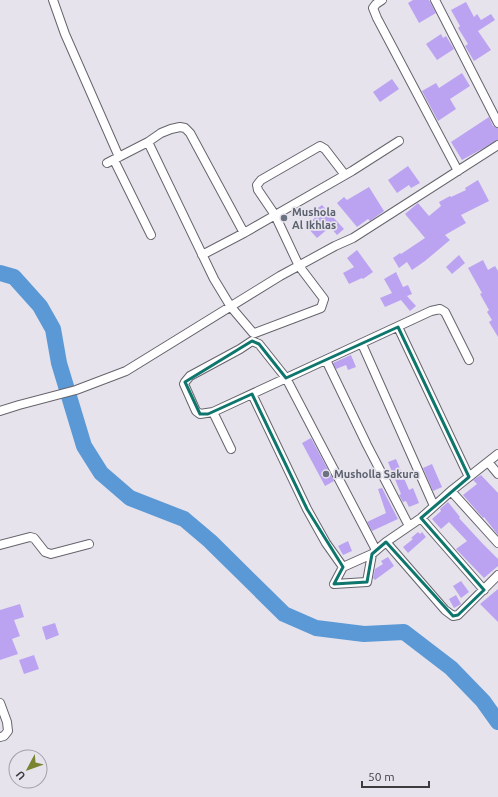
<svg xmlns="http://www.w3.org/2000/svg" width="498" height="797" viewBox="0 0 498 797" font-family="Ubuntu,sans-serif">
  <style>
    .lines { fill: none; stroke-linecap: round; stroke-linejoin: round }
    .river { stroke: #5b99d6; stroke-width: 16 }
    .building { fill: #bba3f1 }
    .street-casing { stroke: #66646c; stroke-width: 10 }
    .street { stroke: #fff; stroke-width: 8 }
    .marked { fill: none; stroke: #0f766e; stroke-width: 3; stroke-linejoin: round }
    .worship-dot { fill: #6b7280; stroke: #e6e3ed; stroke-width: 1.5 }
    .labels { text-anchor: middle; stroke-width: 3.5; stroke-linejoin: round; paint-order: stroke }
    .worship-label { font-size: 11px; font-weight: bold; fill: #5b616d; stroke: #e6e3ed; text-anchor: start }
  </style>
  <rect width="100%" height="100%" fill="#e6e3ed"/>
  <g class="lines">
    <path class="river" d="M0,273L14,277L40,306L53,329L59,363L84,446L101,473L130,498L184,519L210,541L284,614L316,628L364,634L404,632L451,668L483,701L498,722"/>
  </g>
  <path class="building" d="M413,0H429L436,13L419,23L408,3Z
    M466,2L474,17L477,14L481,20L491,14L495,20L478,31L491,50L474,61L465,46L468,44L458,28L460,26L451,10Z
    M441,34L443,38L446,36L454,49L437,60L426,44Z
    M462,73L470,86L450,99L456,109L438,121L422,91L436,83L439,88Z
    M392,79L399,89L380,102L373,92Z
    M489,117L493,126L498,128V140L462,160L451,142Z
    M408,166L420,183L411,188L409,185L397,193L388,180Z
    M478,180L489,201L461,215L466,223L445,235L450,240L425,261L412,270L407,262L399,268L393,258L400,253L401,254L425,238L405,214L418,203L429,216L441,206L439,202L450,196L451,197L466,190L465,188Z
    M369,187L384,211L370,221L368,219L357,227L337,203L344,197L347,200Z
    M322,205L344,229L337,235L330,227L317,238L306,226L318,215L315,210Z
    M357,250L373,272L363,279L362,278L349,284L343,273L354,267L347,258Z
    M459,255L465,263L452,274L446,267Z
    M483,260L488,270L495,266L498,271V337L489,322L492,320L487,312L489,310L480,294L482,293L468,268Z
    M396,272L403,287L408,285L412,294L407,296L416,306L410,311L401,300L385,307L380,298L392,293L384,279Z
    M351,355L356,367L348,370L346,365L336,369L333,363Z
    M311,438L334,481L325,486L302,443Z
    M396,459L409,490L413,488L419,503L409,507L406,501L403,502L399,495L401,494L388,462Z
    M432,464L442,487L433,491L423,468Z
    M481,475L498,493V535L484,517L483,518L463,495L477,484L473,480Z
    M382,488L398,519L372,531L367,522L386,513L378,489Z
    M448,502L460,517L459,518L482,543L498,559V566L484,578L456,549L467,541L449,522L441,529L432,519L441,511L440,509Z
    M418,532L420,534L422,532L426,537L408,553L403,547L413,539L411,538Z
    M348,541L352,551L343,555L338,546Z
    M388,557L394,566L375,580L373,578L375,569L383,564L381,561Z
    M461,581L469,592L461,598L453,586Z
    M498,589V622L480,604Z
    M456,595L461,604L454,608L449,599Z
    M20,604L24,617L14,620L20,636L12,639L18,654L0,660V610Z
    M55,623L59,635L46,640L42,627Z
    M34,655L39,669L24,674L19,660Z"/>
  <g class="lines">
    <defs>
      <path id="street" d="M53,0L65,34L119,157
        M382,0L376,4L373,8L377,18L458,171
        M435,0L498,123
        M148,142L214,279L231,307L253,333H255L321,308L324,299L299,266L275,215L258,190L257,185L261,180L320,146L325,149L345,175
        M114,160L151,235
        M107,163L148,142L161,133L171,129L180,127L185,128L190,133L244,233L202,255
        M244,233L352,171L399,141
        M398,327L469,477
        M362,344L434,506
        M326,360L367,445L409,526
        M252,394L307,509L326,543L343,567L372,554L386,542
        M0,411L19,405L76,390L126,371L280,276L335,246L353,238L498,145
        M213,412L231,449
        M498,454L451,491L421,518L386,542L445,610L453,616L458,615L498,575
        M488,462L498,474
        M451,491L498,543
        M421,518L484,590
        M0,545L30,537L34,538L45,552L51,554L89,544
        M376,550L286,378L259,344L252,341L240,349L190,376L185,382L184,384L196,411L200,414L213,412C286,378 359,345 431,311L440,309L445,312L469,360
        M343,567L334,584L367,582L372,554
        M0,703L7,722L8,731L4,736L0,737"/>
    </defs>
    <use href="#street" class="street-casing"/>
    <use href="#street" class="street"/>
  </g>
  <path class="marked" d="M398,327L469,477L421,518L484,590L458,615L453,616L386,542L372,554L367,582L334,584L343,567L307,509L252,394L208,414H200L185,382L252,341L259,344L286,378Z"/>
  <g class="worship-dot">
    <circle cx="284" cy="218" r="4"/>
    <circle cx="326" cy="474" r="4"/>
  </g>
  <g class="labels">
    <g class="worship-label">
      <text x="292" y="216">Mushola<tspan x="292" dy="13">Al Ikhlas</tspan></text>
      <text x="334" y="478">Musholla Sakura</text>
    </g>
  </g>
  <g transform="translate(28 769) rotate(229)"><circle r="19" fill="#e6e3ed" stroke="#a2a0a7"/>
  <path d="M0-3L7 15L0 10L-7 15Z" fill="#7a832f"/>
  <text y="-6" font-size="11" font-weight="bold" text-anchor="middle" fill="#3c3b3e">U</text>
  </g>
  <path d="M362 781v6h67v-6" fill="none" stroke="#3c3b3e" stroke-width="2"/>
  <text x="368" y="781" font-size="12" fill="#3c3b3e" stroke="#e6e3ed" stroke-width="3" paint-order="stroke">50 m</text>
</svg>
